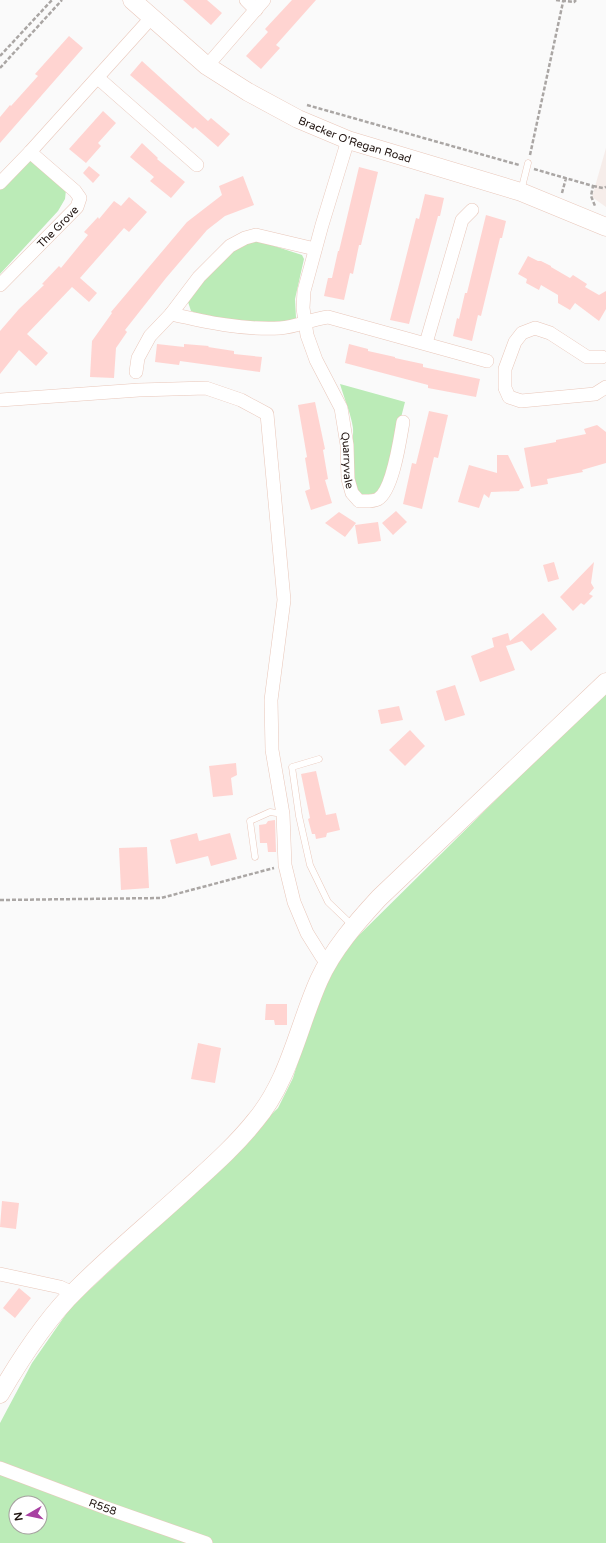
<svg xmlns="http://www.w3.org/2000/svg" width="606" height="1543" viewBox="0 0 606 1543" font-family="'Varela Round',sans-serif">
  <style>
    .built { fill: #f6edea }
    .green { fill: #bbebb7; fill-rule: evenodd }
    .building { fill: #ffd4d1 }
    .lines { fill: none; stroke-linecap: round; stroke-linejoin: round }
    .lane-casing { stroke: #e9c7ba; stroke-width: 7 }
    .street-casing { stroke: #e9c7ba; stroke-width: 14 }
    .secondary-casing { stroke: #e9c7ba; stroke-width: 19 }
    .path { stroke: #aaa6a4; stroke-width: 2.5; stroke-dasharray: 4 2; stroke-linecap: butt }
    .lane { stroke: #fff; stroke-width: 6 }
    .street { stroke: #fff; stroke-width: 13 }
    .secondary { stroke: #fff; stroke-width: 18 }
    .labels { text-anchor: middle; stroke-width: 4; stroke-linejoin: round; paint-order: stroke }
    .street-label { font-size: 11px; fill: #1f130f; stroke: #fff }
  </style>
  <rect width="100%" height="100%" fill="#fafafa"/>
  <path class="built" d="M606,148V207L592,197Z"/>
  <path class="green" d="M31,160L66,190L65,199L58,211L0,274V184L18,164Z
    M253,241L265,243L302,255L304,259L295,299L296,318L293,323L260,325L208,318L191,311L188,302L190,295L236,249Z
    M340,384L405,402L384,484C379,491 376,494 367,495C346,497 354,441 353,428C351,414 344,398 340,384Z
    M606,691V1543H0V1423L32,1363L71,1307L145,1238L278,1108L293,1078L321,986L351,943ZM16,1503H40V1527H16Z"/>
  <path class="building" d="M183,0H207L222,13L211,25Z
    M292,0H316L276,45L280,48L261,69L246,56L268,32L265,29Z
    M69,36L83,48L0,143V117L10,105L11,106L38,76L35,74Z
    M142,61L208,121L211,118L230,134L218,147L195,127L193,129L130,75Z
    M103,111L116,123L98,143L101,146L86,163L69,149Z
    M142,143L158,158L157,159L185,182L171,198L150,181L154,177L130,157Z
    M89,166L100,175L93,183L83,173Z
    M359,167L378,172L361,245H359L353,274L350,273L344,300L324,296L328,278H332L338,251H339Z
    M243,176L254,205L225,216L207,230L166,278L125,330L127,332L116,348L114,378L90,377L92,341L112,313L111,312L187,222L222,195L219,186Z
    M425,194L444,198L440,216H438L409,324L390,320L416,218L419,219Z
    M129,197L147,212L129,232L124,228L80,278L97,293L89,302L72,287L27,334L48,353L36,366L19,350L0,374V331L19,309L44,285L42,284L59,266L61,268L88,235L84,232L98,217L99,219L114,201L121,206Z
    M486,215L506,221L502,238H500L481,316L478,315L472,341L453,336L457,318L459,319L465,293H467Z
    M528,256L538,261H541L551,266V267L570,278L573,275L587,284L585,287L599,295L606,291V309L599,321L575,303L570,310L558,303V295L541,285L539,290L526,283L527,279L518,274Z
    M157,344L184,347V344L209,346L208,347L234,351V354L262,357L260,372L180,361L179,365L155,362Z
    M349,344L368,349V351L395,357V358L423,364V367L480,379L476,397L428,388V385L345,363Z
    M315,402L325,449L323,450L328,479L325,480L332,503L311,510L305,491L310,489L305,458L307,457L298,405Z
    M429,411L448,415L438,458L434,457L422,509L403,504L412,463L416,464Z
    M597,425L606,432V463L582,470L583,472L547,479L548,484L531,487L524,448L556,442V440L586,434L584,429Z
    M497,455H508L524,488L520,489L519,491L491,492L489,498L484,494L479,508L458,502L469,465L497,473Z
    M396,511L407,522L393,535L382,523Z
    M339,512L356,523L345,537L325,523Z
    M378,522L381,541L358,544L355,525Z
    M554,562L559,579L548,582L543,565Z
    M594,562L591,583L594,588L589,594L593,596L584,605L581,603L573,611L560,597Z
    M543,613L557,629L531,651L522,641L506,646L515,670L480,682L471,656L494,647L492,638L508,633L510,641Z
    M455,685L465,715L445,721L436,691Z
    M399,706L403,720L381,724L378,710Z
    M410,730L425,746L405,766L389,750Z
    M236,763L237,775L231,778L233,795L213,797L209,766Z
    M316,771L326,815L336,813L340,830L327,833L326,837L316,839L315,834H312L308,819L310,818L301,774Z
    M275,820L276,852H268L267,843H260L259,825L266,824L268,821Z
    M197,833L199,841L230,833L237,859L211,866L208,856L176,864L170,840Z
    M147,847L149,888L121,890L119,848Z
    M266,1004H287V1025H275L274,1020H265Z
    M198,1043L221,1048L215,1083L191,1079Z
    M2,1201L19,1203L16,1229L0,1227Z
    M19,1288L31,1298L15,1318L3,1308Z"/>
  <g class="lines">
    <defs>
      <path id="lane" d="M521,191L528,163
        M319,759L292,767L299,816L310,865L328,902L352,925
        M255,857L250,821L270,812L283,814"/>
      <g id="street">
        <path d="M246,0L256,10"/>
        <path d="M207,66L264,0"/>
        <path d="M98,78L197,165"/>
        <path id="s1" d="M348,140L322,225L304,291L303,308L307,335L316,360L341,408L347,445L348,479L352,493L359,501C365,501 372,502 378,499C393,490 400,439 403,422"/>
        <path d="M0,183L30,152L151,18"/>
        <path id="s2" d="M0,285L77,207L80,198L75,191L30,152"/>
        <path d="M171,314C206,322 243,330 280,328C297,327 311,319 328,317L487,361"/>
        <path d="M426,343L462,220L472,210"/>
        <path d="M602,357H587L550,333L535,328L522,333L515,342L505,369V388L509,397L521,401L595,394L606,387"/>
        <path d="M136,372L138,358L150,336L171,314L199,277L230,246L245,238L256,235L315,249"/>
        <path d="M0,400L139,390L206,388L241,400L267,414L284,600L271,700L272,750L283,814L285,865L294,902L307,933L322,957L329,961"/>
        <path d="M0,1274L60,1287L73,1293"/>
        <path id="s3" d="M0,1468L106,1508L206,1543"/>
      </g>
      <g id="secondary">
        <path id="s4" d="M132,0L207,66L248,92L298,119L348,140L521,192L606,227"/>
        <path d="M0,1394C21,1358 47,1318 77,1289C112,1254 151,1222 188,1188C211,1167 235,1146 255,1121C289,1081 298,1027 319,980C333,949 356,923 379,898L606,682"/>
      </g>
    </defs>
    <use href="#lane" class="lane-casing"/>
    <use href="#street" class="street-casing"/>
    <use href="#secondary" class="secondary-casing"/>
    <path class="path" d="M556,0L574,2L576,0
      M0,56L52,0
      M0,68L62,0
      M307,105L519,165
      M530,155L563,2
      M534,169L593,186L591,196L595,206
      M593,186L603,188L606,187
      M562,193L566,178
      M0,900L161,898L274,868"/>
    <use href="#lane" class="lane"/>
    <use href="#street" class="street"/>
    <use href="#secondary" class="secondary"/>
  </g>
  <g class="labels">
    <g class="street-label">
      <text dy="4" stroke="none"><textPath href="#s4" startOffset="266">Bracker O'Regan Road</textPath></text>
      <text dy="4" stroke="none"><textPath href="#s2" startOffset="82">The Grove</textPath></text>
      <text dy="4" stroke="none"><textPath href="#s1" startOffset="335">Quarryvale</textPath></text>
      <text dy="4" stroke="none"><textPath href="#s3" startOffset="110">R558</textPath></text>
    </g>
  </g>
  <g transform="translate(28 1515) rotate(261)"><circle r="19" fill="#ffffff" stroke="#a5a19f"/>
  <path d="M0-3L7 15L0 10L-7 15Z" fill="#a840a2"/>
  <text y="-6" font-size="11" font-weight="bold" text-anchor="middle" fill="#1f130f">N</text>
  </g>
</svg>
